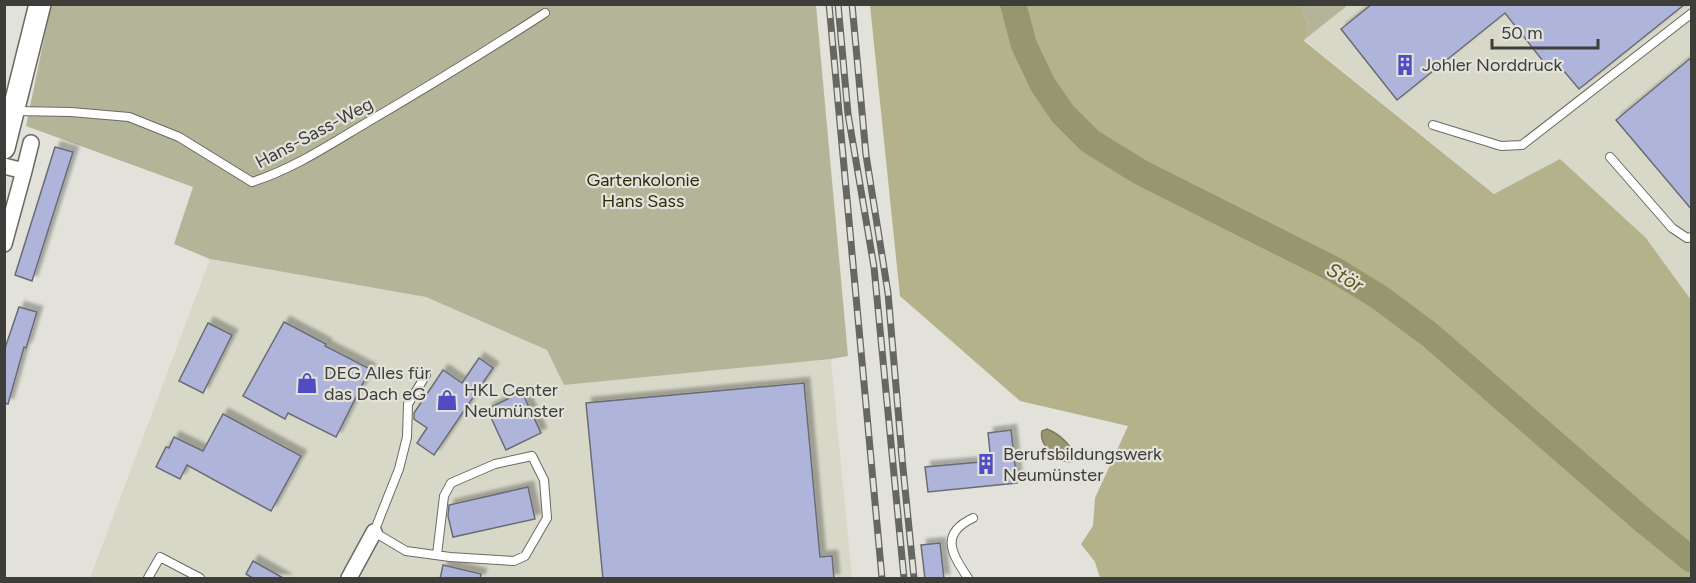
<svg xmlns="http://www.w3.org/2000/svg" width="1696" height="583" viewBox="0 0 1696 583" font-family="Figtree,sans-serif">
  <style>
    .built { fill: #d8d8c8 }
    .green { fill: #b4b499 }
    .forest { fill: #b3b28a }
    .water { fill: #97966f; stroke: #7c7b5f; stroke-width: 1.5 }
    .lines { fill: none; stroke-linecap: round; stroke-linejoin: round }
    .river { stroke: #97966f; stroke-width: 26 }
    .building { fill: #afb4da; stroke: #6b6c74; stroke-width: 1.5; filter: url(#shadow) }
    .lane-casing { stroke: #6a6a63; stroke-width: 10 }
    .street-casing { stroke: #6a6a63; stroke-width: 18 }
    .secondary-casing { stroke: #6a6a63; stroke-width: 24 }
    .lane { stroke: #fff; stroke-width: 8 }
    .street { stroke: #fff; stroke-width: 15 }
    .secondary { stroke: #fff; stroke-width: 21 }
    .rail-casing { stroke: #666662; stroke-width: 7 }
    .rail { stroke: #e2e2da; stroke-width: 4.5; stroke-dasharray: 14; stroke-linecap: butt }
    .labels { text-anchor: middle; stroke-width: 4.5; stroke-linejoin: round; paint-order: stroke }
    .poi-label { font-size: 18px; fill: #3d3d3a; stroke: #e2e2da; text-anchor: start }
    .street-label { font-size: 18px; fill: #3d3d3a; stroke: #e2e2da }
    .park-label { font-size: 18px; fill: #2e2d0b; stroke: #e2e2da }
    .water-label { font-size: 20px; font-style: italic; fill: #5b5715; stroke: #e2e2da }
  </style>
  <defs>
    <filter id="shadow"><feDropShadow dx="5.5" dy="-5.5" stdDeviation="1.5" flood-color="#0004"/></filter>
  </defs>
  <rect width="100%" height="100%" fill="#e2e2da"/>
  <path class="built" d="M1348,5H1691V300L1646,238L1495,194L1304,40Z
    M210,259L426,297L547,350L565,385L831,359L852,578H90Z"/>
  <path class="green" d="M51,5H816L848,356L831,359L564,385L547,350L426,297L210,259L174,244L193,187L26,126Z
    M1300,5H1348L1304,40L1309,27Z"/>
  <path class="forest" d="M870,5H1300L1309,27L1304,41L1494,194L1560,159L1646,238L1691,300V578H1100L1095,562L1081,544L1093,526L1095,498L1128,426L1020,401L900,296Z"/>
  <path class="water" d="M1047,429C1059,434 1076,447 1073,461C1059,466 1038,445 1042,431Z"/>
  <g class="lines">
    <path class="river" d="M1013,4L1024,45L1043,85L1063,114L1090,141L1140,172L1335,270L1379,297L1430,335L1644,521L1692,560"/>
  </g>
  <path class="building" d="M1372,4H1685L1579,89L1558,64L1550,70L1505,13L1397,100L1341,29Z
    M1692,57V210L1616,120Z
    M55,147L73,152L32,281L15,275Z
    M19,307L37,312L26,348L24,347L8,404L4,403V351Z
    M284,322L326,344L325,346L370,369L336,437L288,413L285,419L243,396Z
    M208,323L232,335L203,393L179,381Z
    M479,358L493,368L434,455L417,443L427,428L414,419V413L443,370L462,383Z
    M804,383L820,557L832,556L834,579H603L586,403Z
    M522,392L541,433L506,450L487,409Z
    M223,414L301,456L271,511L187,465L180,479L156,467L166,447L169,448L174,437L203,451Z
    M1011,430L1017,483L928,492L925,467L991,461L988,433Z
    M528,487L535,519L453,537L448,516L449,505Z
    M940,543L944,579H925L921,545Z
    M253,561L285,579H254L246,574Z
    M443,565L481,574L480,579H440Z"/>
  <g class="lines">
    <defs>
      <path id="lane" d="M15,111L71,112L129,117L179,137L252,182C293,169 329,145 366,123C426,88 486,51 545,13
        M1433,125L1501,146L1522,145L1692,13
        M1610,157L1672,228L1687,238L1692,237
        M426,375L408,404L407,437L399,469L374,532L406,551L450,557L514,561L525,556L547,518L544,480L532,456L495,464L451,483L444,496L437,555
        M148,578L160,557L200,578
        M968,578C952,554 939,534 973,518"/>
      <path id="street" d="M4,166L24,171L4,244
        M24,171L31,143
        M349,578L374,532"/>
      <path id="secondary" d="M4,148L40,4"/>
    </defs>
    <use href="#lane" class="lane-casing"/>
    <use href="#street" class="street-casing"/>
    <use href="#secondary" class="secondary-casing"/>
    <use href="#lane" class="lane"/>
    <use href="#street" class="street"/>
    <use href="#secondary" class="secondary"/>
    <defs>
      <path id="rail" d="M829,4L882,578
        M838,4L848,114L874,267L904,578
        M852,4L866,155L888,293L902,456
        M901,448L914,578"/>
    </defs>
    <use href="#rail" class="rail-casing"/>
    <use href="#rail" class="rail"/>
  </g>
  <defs>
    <symbol id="building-bare" viewBox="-9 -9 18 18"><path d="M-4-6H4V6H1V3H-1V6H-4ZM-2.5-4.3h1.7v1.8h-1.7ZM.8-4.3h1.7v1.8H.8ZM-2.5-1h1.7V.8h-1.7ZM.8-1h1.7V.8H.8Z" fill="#504cc3" stroke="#e2e2da" stroke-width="2.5" paint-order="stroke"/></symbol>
    <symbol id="shop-bare" viewBox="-9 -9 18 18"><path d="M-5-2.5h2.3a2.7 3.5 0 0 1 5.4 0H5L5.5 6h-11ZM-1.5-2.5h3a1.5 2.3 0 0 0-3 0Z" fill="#504cc3" stroke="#e2e2da" stroke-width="2.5" paint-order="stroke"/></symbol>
  </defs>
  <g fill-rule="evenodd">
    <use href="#building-bare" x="1390" y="50" width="30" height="30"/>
    <use href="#shop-bare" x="292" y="368" width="30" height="30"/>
    <use href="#shop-bare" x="432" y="385" width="30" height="30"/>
    <use href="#building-bare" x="971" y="449" width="30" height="30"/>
  </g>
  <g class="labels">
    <g class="poi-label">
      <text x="1422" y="71">Johler Norddruck</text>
      <text x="324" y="379">DEG Alles für<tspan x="324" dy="21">das Dach eG</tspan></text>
      <text x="464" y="396">HKL Center<tspan x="464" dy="21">Neumünster</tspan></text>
      <text x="1003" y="460">Berufsbildungswerk<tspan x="1003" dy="21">Neumünster</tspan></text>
    </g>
    <g class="street-label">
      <text transform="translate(314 133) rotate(-28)" y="6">Hans-Sass-Weg</text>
    </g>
    <g class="park-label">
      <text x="643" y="186">Gartenkolonie<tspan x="643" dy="21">Hans Sass</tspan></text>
    </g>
    <g class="water-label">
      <text transform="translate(1345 277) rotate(30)" y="7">Stör</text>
    </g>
  </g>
  <rect width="1696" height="583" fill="none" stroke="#3d3d3a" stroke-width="12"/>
  <path d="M1492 39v9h106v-9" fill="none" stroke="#3d3d3a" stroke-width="3"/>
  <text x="1501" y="39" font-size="18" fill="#3d3d3a" stroke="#e2e2da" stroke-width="4.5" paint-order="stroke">50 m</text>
</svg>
